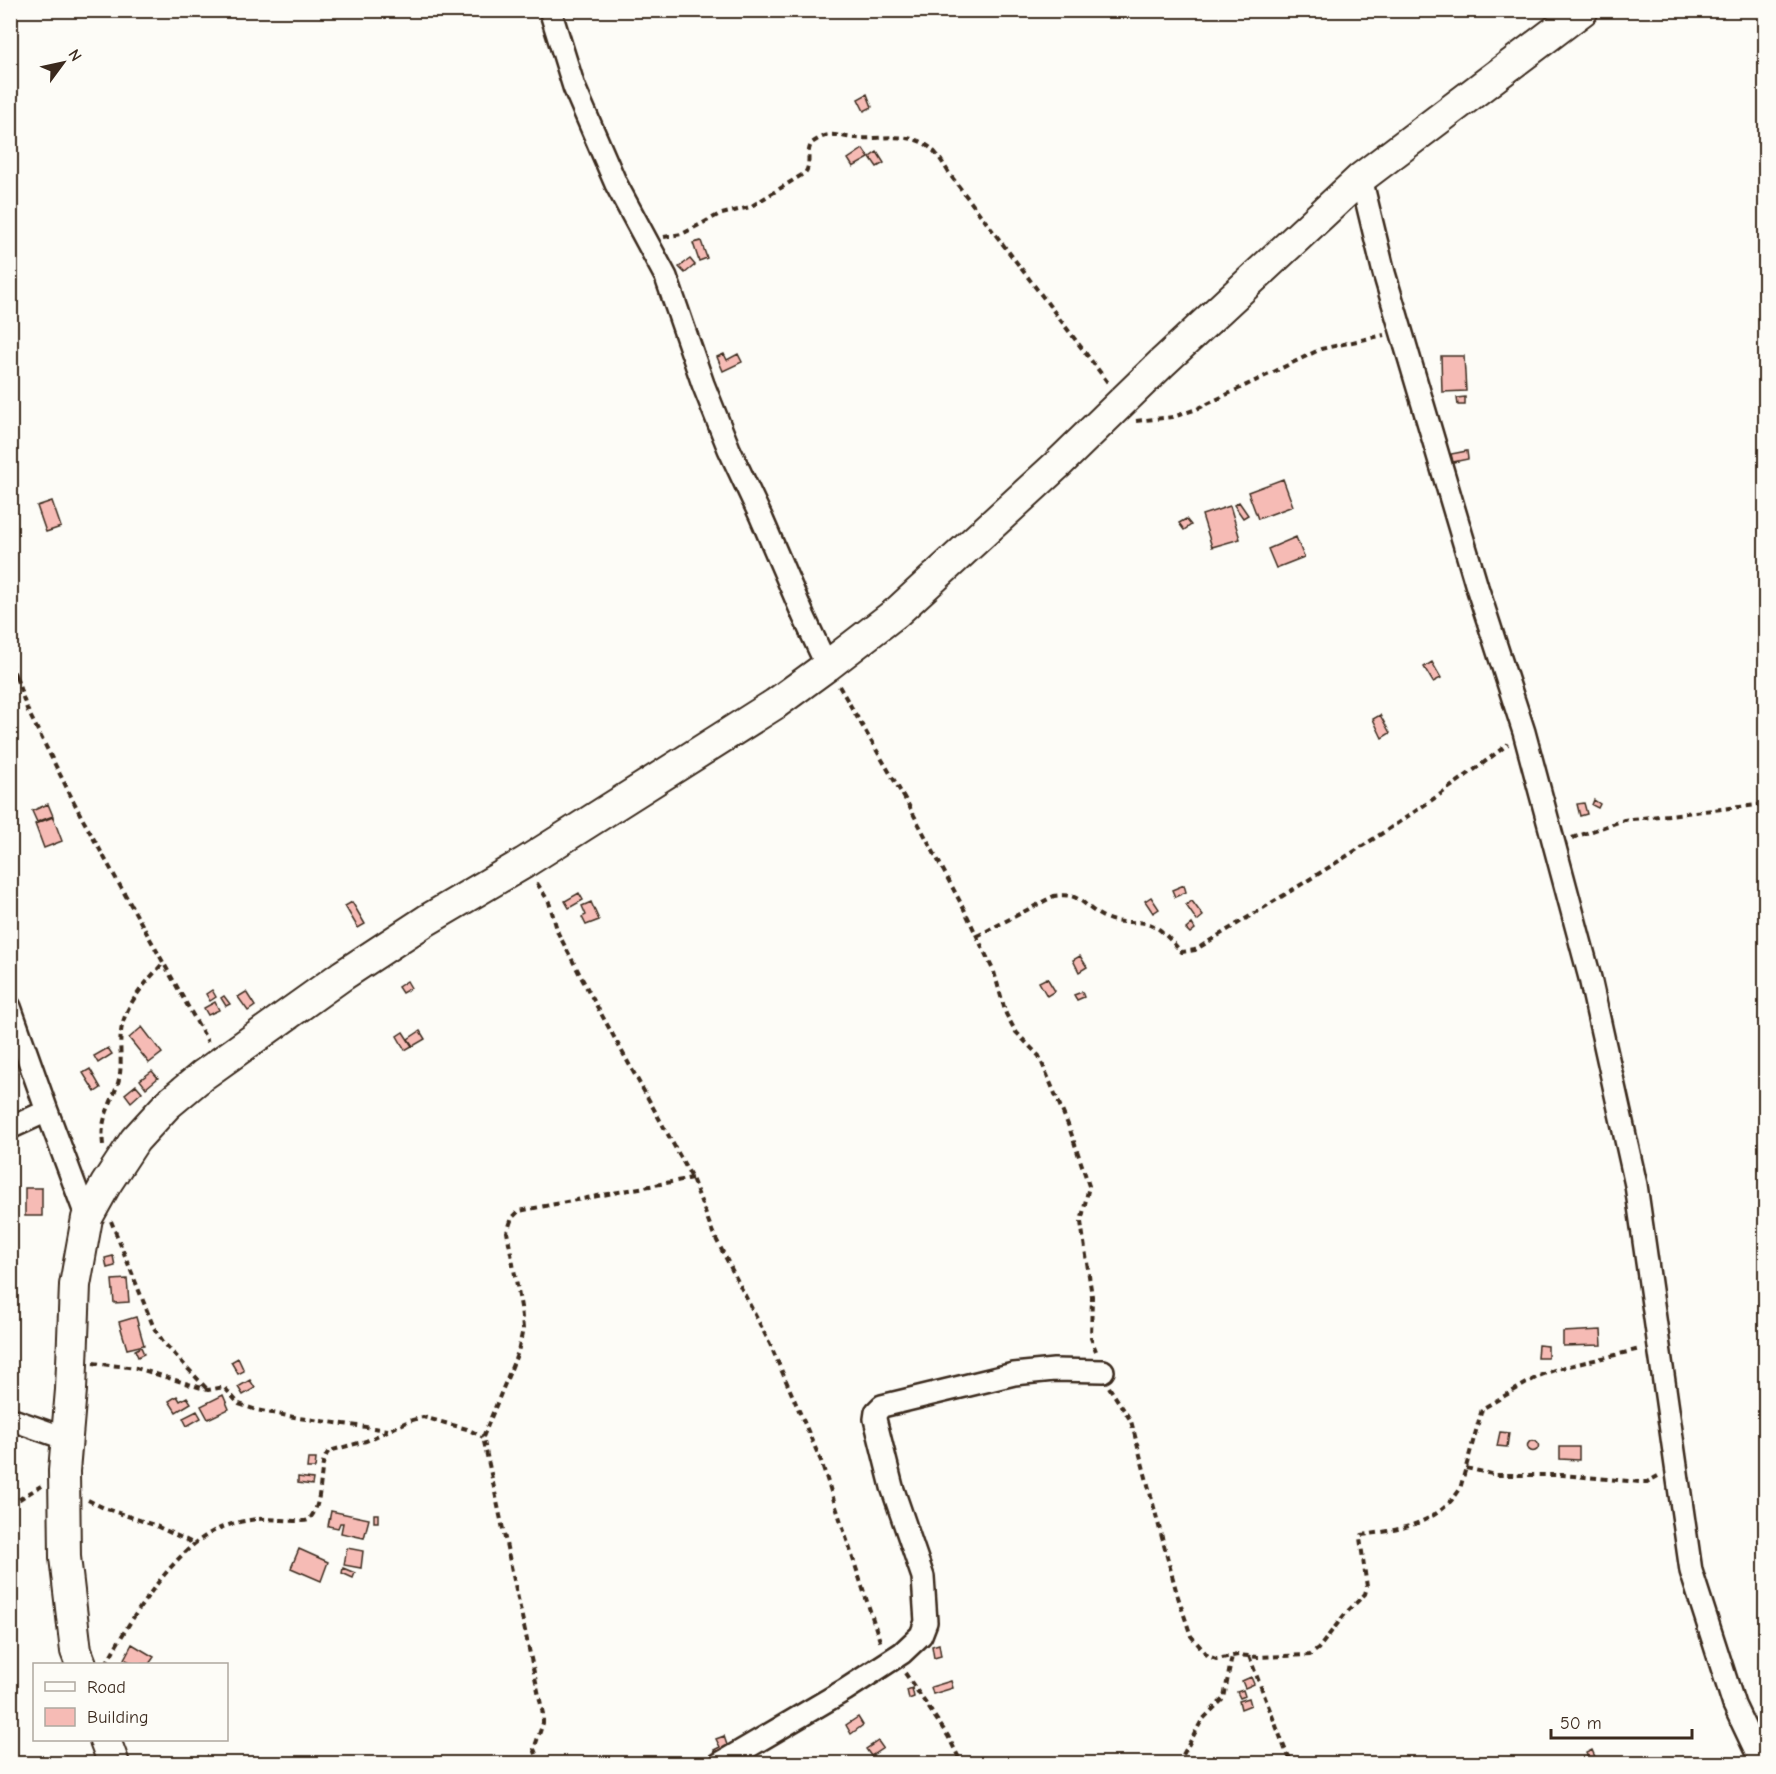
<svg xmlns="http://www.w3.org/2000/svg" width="1776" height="1774" viewBox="0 0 1776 1774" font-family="'Comic Neue',sans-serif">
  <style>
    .building { fill: #f6bbb5; stroke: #3b2a1e; stroke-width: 1.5 }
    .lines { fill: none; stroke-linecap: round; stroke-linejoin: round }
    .street-casing { stroke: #3b2a1e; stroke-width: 26 }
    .secondary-casing { stroke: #3b2a1e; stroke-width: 34 }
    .path { stroke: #3b2a1e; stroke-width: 4; stroke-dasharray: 6 4.5; stroke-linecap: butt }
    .street { stroke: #fdfcf7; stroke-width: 21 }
    .secondary { stroke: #fdfcf7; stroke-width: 30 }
  </style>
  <rect width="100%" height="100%" fill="#fdfcf7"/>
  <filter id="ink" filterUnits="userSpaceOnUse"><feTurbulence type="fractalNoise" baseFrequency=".0167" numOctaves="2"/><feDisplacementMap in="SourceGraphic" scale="12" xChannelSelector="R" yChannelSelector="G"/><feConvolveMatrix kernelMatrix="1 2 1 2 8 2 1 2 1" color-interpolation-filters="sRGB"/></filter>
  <g filter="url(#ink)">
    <path class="building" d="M867,94L872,107L864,111L858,99Z
      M863,149L869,158L853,167L848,159Z
      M877,152L884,163L877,167L870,157Z
      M701,241L707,258L699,261L693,243Z
      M690,259L695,265L685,273L679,267Z
      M724,354L727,360L738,354L742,362L723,371L717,357Z
      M1441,356H1464L1466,391L1442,392Z
      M1465,397V405H1458L1457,398Z
      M1467,451L1468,459L1453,462L1451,454Z
      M1283,479L1293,506L1258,519L1248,492Z
      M52,501L61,527L46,532L37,506Z
      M1239,502L1248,515L1243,518L1234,505Z
      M1230,506L1240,539L1212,547L1202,515Z
      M1186,519L1191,525L1184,530L1179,523Z
      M1296,537L1304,557L1276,568L1268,549Z
      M1432,662L1441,678L1433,682L1424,667Z
      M1380,715L1390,733L1382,738L1373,719Z
      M1594,800L1600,804L1598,808L1592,805Z
      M1584,803L1587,814L1580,816L1577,804Z
      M48,804L53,816L37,822L32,811Z
      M14,813L17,818L10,823V815Z
      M53,817L62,841L44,848L35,824Z
      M1184,885L1186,892L1175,897L1172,890Z
      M579,893L583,900L569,908L565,901Z
      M1151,897L1159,909L1153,913L1145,901Z
      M1192,901L1203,916L1197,921L1186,905Z
      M352,902L365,924L358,928L345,906Z
      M591,902L599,920L586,925L582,917L586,915L582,906Z
      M1192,924L1195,929L1190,933L1186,929Z
      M1080,956L1087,967L1079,972L1073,960Z
      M1047,978L1055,991L1047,996L1039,982Z
      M407,981L411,988L402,993L398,987Z
      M212,990L216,997L210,1001L206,994Z
      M246,992L255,1006L248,1011L238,997Z
      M1082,992L1084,997L1077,1000L1074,995Z
      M224,996L230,1004L226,1006L221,998Z
      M215,1002L219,1010L208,1015L204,1008Z
      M142,1027L162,1053L149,1063L129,1038Z
      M420,1031L425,1039L413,1046L408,1039Z
      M403,1032L412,1046L405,1050L397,1036Z
      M108,1048L112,1054L98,1063L94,1056Z
      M90,1069L101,1088L95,1092L83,1073Z
      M152,1071L158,1078L146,1088L140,1080Z
      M136,1085L142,1092L131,1102L125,1094Z
      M25,1188H42V1216H25Z
      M113,1256L115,1266L107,1268L105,1258Z
      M127,1279L129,1302L114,1303L112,1280Z
      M136,1317L144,1345L127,1349L119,1322Z
      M1601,1330L1602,1345L1563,1346V1332Z
      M1538,1345L1548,1346V1358H1537Z
      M141,1347L144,1354L138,1357L135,1350Z
      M238,1358L244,1371L238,1374L231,1362Z
      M250,1380L255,1388L243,1395L238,1387Z
      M223,1395L229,1409L208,1419L201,1406Z
      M177,1396L180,1401L187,1397L191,1403L176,1412L169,1401Z
      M197,1411L201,1418L187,1426L183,1418Z
      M1500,1432L1509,1433L1507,1447L1497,1446Z
      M1527.5 1446a5.5 5.5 0 1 1 11 0a5.5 5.5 0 1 1-11 0Z
      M1560,1447H1579V1460L1560,1459Z
      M308,1459H316L315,1468H307Z
      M298,1477L313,1479L312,1485L298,1483Z
      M331,1511L369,1519L364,1538L341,1533L343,1523H340L338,1528L328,1526Z
      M374,1514H378V1522H374Z
      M347,1548L363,1551L361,1568L344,1565Z
      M299,1549L328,1562L321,1581L291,1568Z
      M343,1568L355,1573L353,1578L342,1573Z
      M132,1644L154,1657L149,1664H134L124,1659Z
      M939,1644L941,1656L934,1658L932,1646Z
      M1251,1677L1254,1684L1245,1688L1242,1681Z
      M951,1681L953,1688L933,1694L931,1687Z
      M912,1688L914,1697L909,1699L907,1690Z
      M1243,1690L1245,1696L1240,1698L1237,1692Z
      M1249,1698L1251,1705L1241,1709L1239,1701Z
      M858,1717L863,1725L851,1734L846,1725Z
      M724,1736L729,1751L716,1756L714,1750L720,1747L716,1739Z
      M878,1741L883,1748L871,1756L866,1749Z
      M1592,1750L1596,1759L1590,1762L1586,1753Z"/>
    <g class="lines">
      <defs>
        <path id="street" d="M550,10L574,87L616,184L666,277L703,384L729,449L761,517L804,617L827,666
          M1361,178L1384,273L1477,587L1524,732L1590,978L1636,1185L1691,1571L1734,1705L1762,1764
          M10,1007L47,1111L87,1218
          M10,1128L47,1111
          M10,1419L67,1439
          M719,1764L845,1690L902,1653L921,1635L926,1622L923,1577L892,1487L875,1419L876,1412L882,1406L1014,1374L1054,1370L1103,1371"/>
        <path id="secondary" d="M81,1664L76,1651L65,1557L64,1471L71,1390L75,1285L87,1218L106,1184L135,1140L167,1105L203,1075L343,975L427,920L524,863L775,704L827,666L897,612L1057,465L1162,363L1361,178L1583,10
          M105,1740L114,1764"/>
      </defs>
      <use href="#street" class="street-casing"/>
      <use href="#secondary" class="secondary-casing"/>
      <path class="path" d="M664,237L682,234L718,215L750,207L805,173C812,164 805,152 812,143C816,140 823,136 829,135C837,134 848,138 856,138C877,140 905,132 925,144C937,151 943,164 951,176L1109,384
        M1136,421L1173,417L1197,409L1321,349L1384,335
        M10,662L16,677L10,684
        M16,677L27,709L82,818L208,1042
        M839,686L908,804L965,911L994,972L1006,1014L1016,1032L1039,1056L1069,1127L1089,1186L1081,1222L1092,1296L1091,1338L1096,1351
        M1572,838L1624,820L1766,804
        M537,883L549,902L558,933L588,990L692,1178L713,1233L770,1344L821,1461L881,1644
        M977,936L1054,896C1083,891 1084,910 1108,919C1122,925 1141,919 1154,926C1165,932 1173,944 1182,952L1195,950C1301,884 1410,821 1508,744
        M103,1145C100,1117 110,1108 118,1083C123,1067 119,1049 121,1032C124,1005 147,981 164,962
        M111,1221L154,1328L164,1343L207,1389
        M93,1363L136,1368L208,1390L224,1387L239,1404L256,1410L299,1418L388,1430
        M1109,1387L1131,1421L1177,1594L1191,1636L1208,1656L1216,1659L1238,1655L1258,1657L1310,1655L1318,1649L1345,1614L1365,1594L1367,1587L1360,1538L1362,1535C1400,1530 1438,1524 1460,1489L1482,1409L1539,1376L1557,1369L1640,1349
        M1466,1468L1496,1475H1563L1640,1482H1647L1658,1476
        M88,1500L104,1508L154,1525L195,1544
        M10,1505L41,1486
        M1249,1656L1285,1749L1293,1764
        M106,1664C128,1623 174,1548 218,1529C229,1524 246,1520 258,1519C268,1518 303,1523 308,1520C326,1504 316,1465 329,1451L366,1441L409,1421L423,1417L467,1429L483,1437
        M905,1673L948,1736L962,1764
        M540,1764L534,1749L543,1723V1714L483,1437L518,1352L523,1329L521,1307L507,1232L512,1218L519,1211L692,1178
        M1178,1764L1202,1720L1224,1698L1232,1656"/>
      <use href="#street" class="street"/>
      <use href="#secondary" class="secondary"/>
    </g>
  </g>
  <rect width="1776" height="1774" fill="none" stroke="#fdfcf7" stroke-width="36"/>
  <rect x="18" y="18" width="1740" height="1738" fill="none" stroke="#3b2a1e" stroke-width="2" filter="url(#ink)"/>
  <rect x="33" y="1663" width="195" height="78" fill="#fdfcf7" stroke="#afa8a0" stroke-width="1.5"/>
  <rect x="45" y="1682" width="30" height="9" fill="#fdfcf7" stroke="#afa8a0" stroke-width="1.5"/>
  <text x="87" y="1693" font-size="18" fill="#3b2a1e">Road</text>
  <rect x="45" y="1708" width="30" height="18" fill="#f6bbb5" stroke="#afa8a0" stroke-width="1.5"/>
  <text x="87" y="1723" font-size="18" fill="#3b2a1e">Building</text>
  <g transform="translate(63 63) rotate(57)" stroke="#fdfcf7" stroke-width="4.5" paint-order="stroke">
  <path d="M0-4.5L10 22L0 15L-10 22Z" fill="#3b2a1e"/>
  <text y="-9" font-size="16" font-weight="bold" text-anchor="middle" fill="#3b2a1e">N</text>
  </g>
  <path d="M1551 1729v9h141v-9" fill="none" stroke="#3b2a1e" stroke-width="3"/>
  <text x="1560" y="1729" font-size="18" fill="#3b2a1e" stroke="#fdfcf7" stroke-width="4.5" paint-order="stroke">50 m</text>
</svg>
